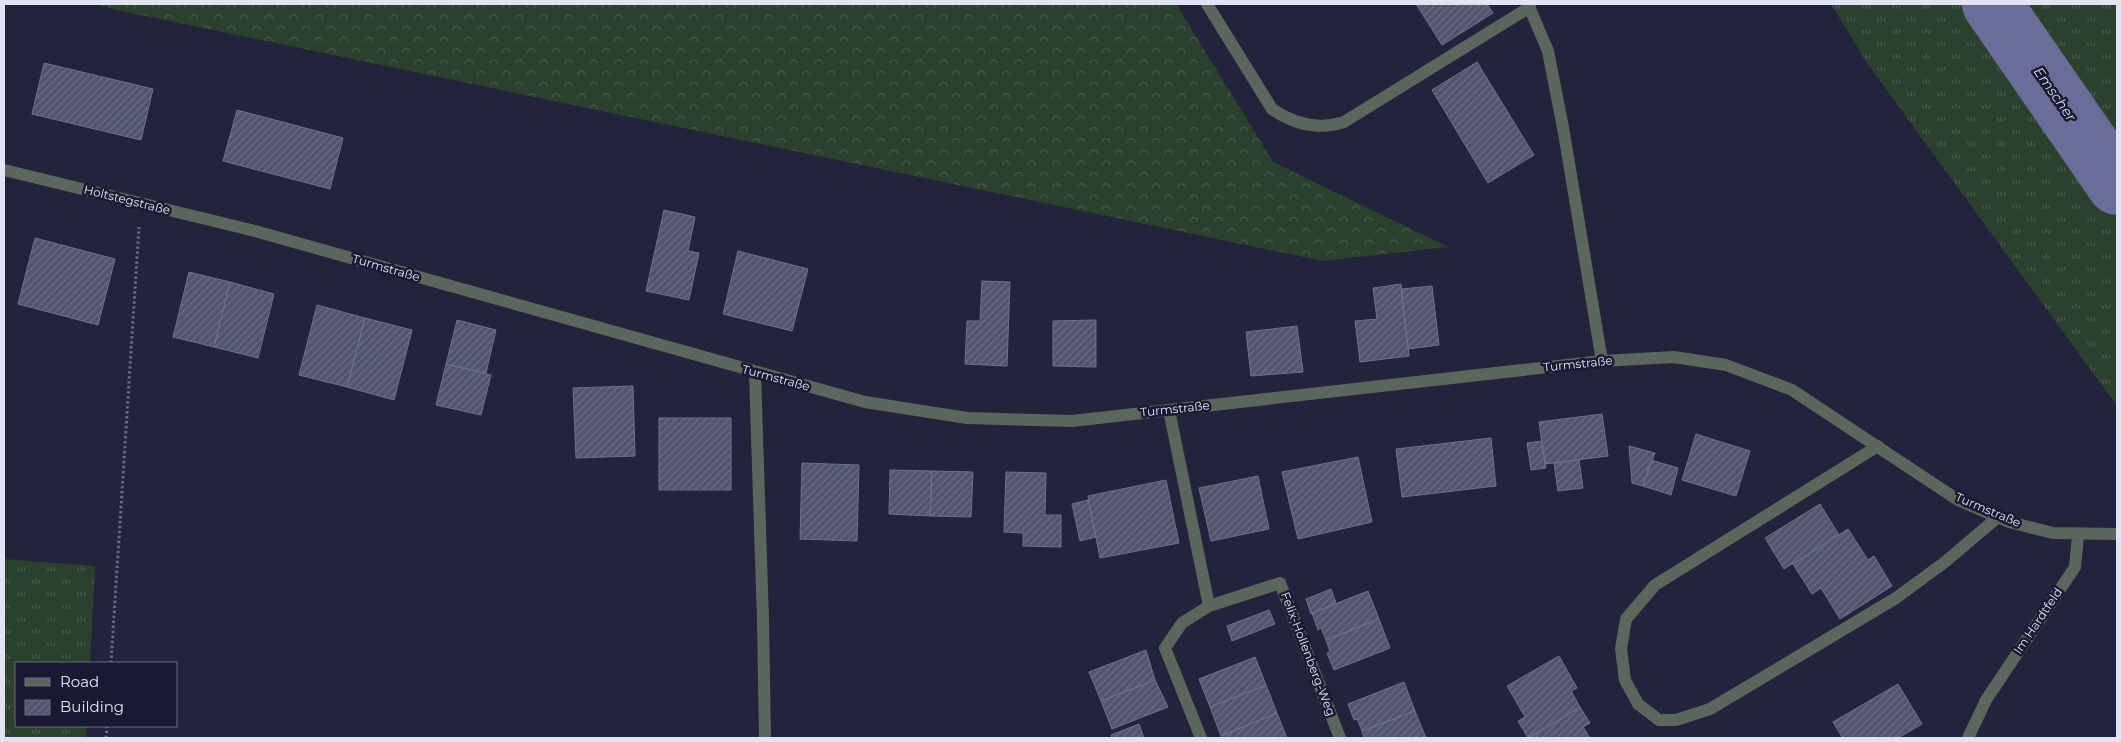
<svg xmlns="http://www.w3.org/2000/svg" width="2121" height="742" viewBox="0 0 2121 742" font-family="Montserrat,sans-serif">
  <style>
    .grass { fill: url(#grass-tufts) }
    .forest { fill: url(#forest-crowns) }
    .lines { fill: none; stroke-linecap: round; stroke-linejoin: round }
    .river { stroke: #696d97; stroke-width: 60 }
    .building { fill: url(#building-hatch); stroke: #6e718e }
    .path { stroke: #686a7f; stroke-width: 3; stroke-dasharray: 2.5 2.5; stroke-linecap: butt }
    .minor { stroke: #5c665c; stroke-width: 12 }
    .labels { text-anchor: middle; stroke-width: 5; stroke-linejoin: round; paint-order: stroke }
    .street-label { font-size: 12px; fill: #e2e4f5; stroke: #191a32 }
    .water-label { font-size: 14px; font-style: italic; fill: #d5d8f4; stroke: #191a32 }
  </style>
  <defs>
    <pattern id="grass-tufts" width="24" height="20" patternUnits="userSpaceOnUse" patternTransform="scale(1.25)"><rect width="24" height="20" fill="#2b402d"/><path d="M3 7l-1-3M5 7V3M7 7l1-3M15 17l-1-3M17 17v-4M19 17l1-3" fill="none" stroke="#495b4c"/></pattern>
    <pattern id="forest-crowns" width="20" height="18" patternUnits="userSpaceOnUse" patternTransform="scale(1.25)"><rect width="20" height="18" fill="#2b402d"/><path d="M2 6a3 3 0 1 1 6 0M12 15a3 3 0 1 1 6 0" fill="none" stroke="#495b4c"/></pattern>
    <pattern id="building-hatch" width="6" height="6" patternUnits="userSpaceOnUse" patternTransform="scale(1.25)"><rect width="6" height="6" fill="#51546f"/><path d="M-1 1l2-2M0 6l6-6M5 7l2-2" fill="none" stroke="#6a6c84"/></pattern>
  </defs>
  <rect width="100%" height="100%" fill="#22243c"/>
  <path class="grass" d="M1831,4H2117V406L1867,63Z
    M4,559L95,566L90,663H16V726H87L86,738H4Z"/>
  <path class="forest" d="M98,4H1176L1273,162L1448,247L1323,261L112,9Z"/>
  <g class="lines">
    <path class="river" d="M1992,4L2117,185"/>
  </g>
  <path class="building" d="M1416,4H1487L1493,13L1442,45Z
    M1477,62L1534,155L1488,183L1432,90Z
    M44,63L153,89L141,140L32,114Z
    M237,110L343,138L330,189L223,161Z
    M664,210L695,217L688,251L699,253L689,300L646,291Z
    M35,238L115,259L98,325L18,304Z
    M738,251L808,269L792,331L723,314Z
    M189,272L230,282L214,347L173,337Z
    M982,281L1010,282L1007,366L965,364L967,321H980Z
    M230,282L274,294L258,358L214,347Z
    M1401,284L1409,356L1360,362L1355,321L1377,319L1373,288Z
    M1432,286L1439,345L1408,349L1401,289Z
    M317,305L365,318L347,387L299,375Z
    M365,318L412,330L394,400L347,387Z
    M457,320L496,330L486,373L446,364Z
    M1096,320V367L1053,366V321Z
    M1297,326L1303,372L1251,376L1246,332Z
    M446,364L491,375L481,415L436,405Z
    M633,386L635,456L576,458L573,388Z
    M1602,414L1608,456L1545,464L1539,422Z
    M659,418H731V490H659Z
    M1696,434L1750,451L1736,496L1682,480Z
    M1491,438L1496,486L1402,497L1396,449Z
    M1542,441L1546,468L1531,470L1527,443Z
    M1629,446L1655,453L1643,486L1632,483Z
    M1358,457L1372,522L1298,539L1282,472Z
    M1579,460L1583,488L1558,491L1554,463Z
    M1651,460L1678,468L1671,495L1643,486Z
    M802,463L859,465L857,541L800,539Z
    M890,470L932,471L930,516L889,514Z
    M932,471L973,472L971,517L930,516Z
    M1006,472L1046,473L1045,515H1061V547L1023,546V533L1004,532Z
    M1258,476L1269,529L1211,541L1199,488Z
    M1166,480L1179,543L1100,558L1088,496Z
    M1088,500L1096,537L1080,541L1072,504Z
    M1820,504L1839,535L1784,569L1765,538Z
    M1848,529L1868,560L1874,556L1892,586L1840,619L1821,588L1812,594L1793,564Z
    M1331,589L1336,603L1311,614L1306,599Z
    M1368,591L1379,619L1326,640L1321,628L1318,630L1312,613Z
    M1269,610L1275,624L1232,641L1227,626Z
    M1379,619L1390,648L1334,670L1327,653L1330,652L1326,640Z
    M1146,650L1155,680L1101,701L1089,672Z
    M1559,656L1577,688L1571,691L1580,707L1528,738L1518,721L1525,717L1507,686Z
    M1255,657L1266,685L1210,707L1199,679Z
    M1155,680L1168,707L1112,729L1101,701Z
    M1404,682L1415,711L1362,731L1357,719L1354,720L1348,704Z
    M1898,684L1922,724L1898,738H1840L1842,737L1833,722Z
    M1266,685L1277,713L1221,736L1210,707Z
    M1580,707L1590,723L1583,727L1590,738H1529Z
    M1415,711L1426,738H1364L1362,731Z
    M1277,713L1287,738H1222L1221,736Z
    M1139,724L1144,738H1112L1111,735Z"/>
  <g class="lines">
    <path class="path" d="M111,663L139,227
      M106,738L107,726"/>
    <path class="minor" d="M1207,4L1272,109C1294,124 1319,130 1344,122L1530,7
      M1528,4L1548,51L1564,133L1602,361
      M4,170L251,230L865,402L967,418L1072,421L1602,361L1674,357L1726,365L1792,390L1958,500L2009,522L2053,533L2117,534
      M755,373L763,621L765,738
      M1169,410L1209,606
      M1878,446L1655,585L1626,619L1621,649L1625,680L1638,704L1659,720H1676L1710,709L1896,598L1945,562L1998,517
      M1201,738L1165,648L1182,623L1209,606L1280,583L1340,738
      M1968,738L1986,700L2075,567L2078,535"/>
  </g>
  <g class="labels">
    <g class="street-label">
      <text transform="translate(127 200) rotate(14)" y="4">Holtstegstraße</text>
      <text transform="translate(386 268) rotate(16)" y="4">Turmstraße</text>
      <text transform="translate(1578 364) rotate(-6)" y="4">Turmstraße</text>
      <text transform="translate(776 378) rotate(15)" y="4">Turmstraße</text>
      <text transform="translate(1175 409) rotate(-6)" y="4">Turmstraße</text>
      <text transform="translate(1988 510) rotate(23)" y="4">Turmstraße</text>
      <text transform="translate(2038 621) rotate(-56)" y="4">Im Hardtfeld</text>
      <text transform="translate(1308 654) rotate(69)" y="4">Felix-Hollenberg-Weg</text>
    </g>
    <g class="water-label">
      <text transform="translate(2055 94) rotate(55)" y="5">Emscher</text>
    </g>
  </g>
  <rect width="2121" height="742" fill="none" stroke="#e2e4f5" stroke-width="10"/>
  <rect x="15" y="662" width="162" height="65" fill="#191a32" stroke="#696b80"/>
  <rect x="25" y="678" width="25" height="8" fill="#5c665c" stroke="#696b80"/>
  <text x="60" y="687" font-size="15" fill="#e2e4f5">Road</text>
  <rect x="25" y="700" width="25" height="15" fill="url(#building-hatch)" stroke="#696b80"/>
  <text x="60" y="712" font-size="15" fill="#e2e4f5">Building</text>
</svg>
